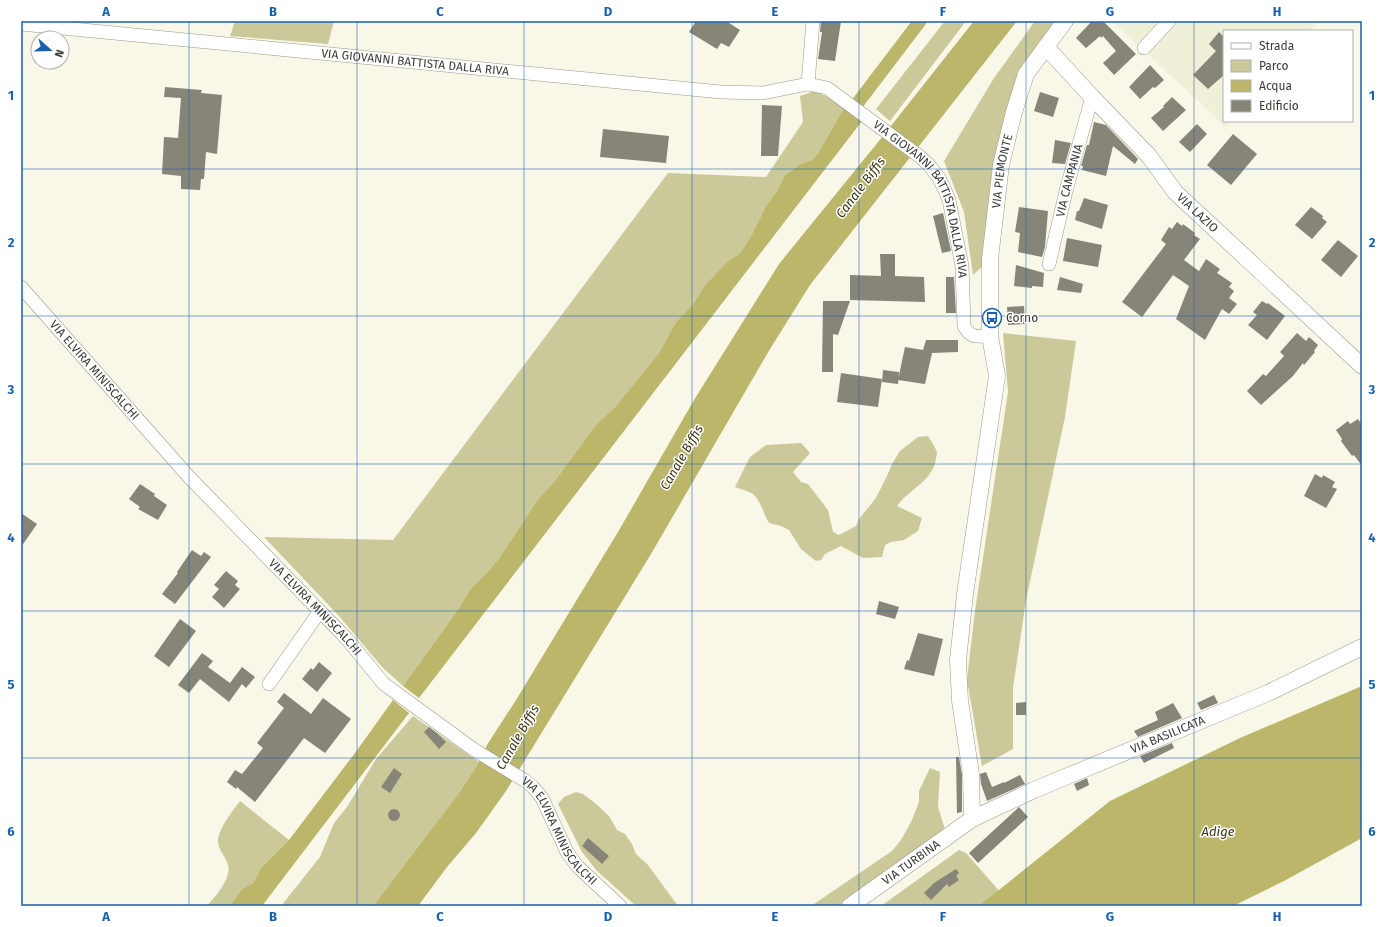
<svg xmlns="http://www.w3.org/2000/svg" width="1383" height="927" viewBox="0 0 1383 927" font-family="'Fira Sans',sans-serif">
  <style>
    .built { fill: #f0efd7 }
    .green { fill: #cbc899 }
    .water { fill: #bbb66a }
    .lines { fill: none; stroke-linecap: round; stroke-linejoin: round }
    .canal { stroke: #bbb66a; stroke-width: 13 }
    .building { fill: #868577 }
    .minor-casing { stroke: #9a998b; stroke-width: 14 }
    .tertiary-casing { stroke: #9a998b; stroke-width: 17 }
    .minor { stroke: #fff; stroke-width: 13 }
    .tertiary { stroke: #fff; stroke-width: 16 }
    .grid { fill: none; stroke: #1760af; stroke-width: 1; stroke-opacity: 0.55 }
    .labels { text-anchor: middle; stroke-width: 3; stroke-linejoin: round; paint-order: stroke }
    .street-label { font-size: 12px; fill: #3b3b35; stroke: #fff }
    .poi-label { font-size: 12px; fill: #3b3b35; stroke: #fff; text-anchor: start }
    .water-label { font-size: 13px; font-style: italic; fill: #393614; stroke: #fff }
    .neatline { fill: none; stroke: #1760af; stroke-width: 1.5 }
    .grid-label { font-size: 13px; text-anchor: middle; font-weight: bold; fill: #1760af }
  </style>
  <rect width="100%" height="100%" fill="#f8f7e8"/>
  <path class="built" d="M1112,21H1319L1310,31H1224V121H1231L1226,127Z"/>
  <path class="green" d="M235,21H334L328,44L230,36Z
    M945,21H966L890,121L876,109Z
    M1035,21H1057L1022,72L986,263L973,275L964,212L944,161L994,78Z
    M814,91L832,99L844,108L818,153L812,160L799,165L785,175L777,191L766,206L750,238L740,253L726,263L705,285L693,304L676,322L659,353L615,407L595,426L554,482L538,499L500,557L487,573L472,587L457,611L403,686L382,667L339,616L264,537L393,540L668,173L766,177L803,122L800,96Z
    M1003,333L1076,341L1065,417L1026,600L1013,688V749L982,766L967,680L975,611L1008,392Z
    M928,436C931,441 936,448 937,453C937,455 936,457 936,459C932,482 909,489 897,506L922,518L918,531L904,540L891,542L885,545L882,557L863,558L841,546L825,554L821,560L816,561L801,549L789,530L781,526L769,523C763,513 761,501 753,494C749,491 740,489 735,487L750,457L766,445L801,443L810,453L793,472L801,482L808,484L828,510L833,532L839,535L856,526L859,519L876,498L887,476L892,464L900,451L918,437Z
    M413,716L479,762L459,793L373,906H281L320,857L334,823L347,807L376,759Z
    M930,768L940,772L938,807L946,833L844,906H811L892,851L901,840L911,822L919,802V791Z
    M576,792L583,794L595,803L609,816L617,830L625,834L632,844L636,854L648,865L678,906H636L596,870L582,852L558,804L564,797Z
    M240,801L289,840L261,868L253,883L242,889L230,906H207C215,897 232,878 228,865C226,857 219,851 218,842C217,831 233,810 240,801Z
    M959,850L966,853L1001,893L984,906H881Z"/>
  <path class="water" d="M974,21H1017L810,285L770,349L651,554L506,791L476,833L447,867L418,906H373L459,793L479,762L487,745L516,700L618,532L694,400L779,264L883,136Z
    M844,108L862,121L419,698L403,686L457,611L472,587L487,573L500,557L538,499L554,482L595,426L615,407L659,353L676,322L693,304L705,285L726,263L740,253L750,238L766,206L777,191L785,175L799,165L812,160L818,153Z
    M1362,686V838L1284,881L1233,906H979L1110,801L1240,738Z
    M393,700L409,713L262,906H230L242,889L253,883L261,868L289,840L355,753Z"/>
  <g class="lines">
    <path class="canal" d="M847,117L920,21"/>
  </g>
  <path class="building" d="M696,21H726L740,30L729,47L721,43L717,49L689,32Z
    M821,21H841L835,61L818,59L822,32H820Z
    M1092,21H1103L1136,54L1114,75L1103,63L1116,51L1103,36L1101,38L1100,36L1086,48L1076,38Z
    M1219,32L1224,37V75L1208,89L1193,75L1216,51L1209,44Z
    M1150,65L1164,80L1155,88L1153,87L1140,99L1129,87Z
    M165,87L202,90L201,93L222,95L217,154L206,152L204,179H201L200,190L181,189V176L162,174L164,137L178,138L181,98L164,97Z
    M1040,92L1059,98L1053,117L1034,111Z
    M1172,97L1186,110L1163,131L1151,118L1164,107L1163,106Z
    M762,105L782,106L778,156H761Z
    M1094,122L1106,125L1138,159L1135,164L1113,146L1106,176L1082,170L1083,166H1081L1087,145H1089Z
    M1197,124L1207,134L1190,152L1179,142Z
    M603,129L669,136L666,163L600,157Z
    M1233,134L1257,154L1231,185L1207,165Z
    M1055,140L1071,143L1065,164L1052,163Z
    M1084,198L1108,205L1102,229L1075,220L1077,211H1079Z
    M1019,207L1048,211L1045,247L1042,257L1018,252L1020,233L1015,232Z
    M1311,207L1323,216L1322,218L1327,222L1312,239L1295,225Z
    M943,213L951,251L942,253L933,216Z
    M1177,222L1182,226L1183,224L1195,233L1194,235L1200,239L1184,260L1199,271L1206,259L1220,269L1217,273L1232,283L1229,287L1234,291L1229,298L1237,304L1229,314L1222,309L1205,340L1176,319L1189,286L1173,275L1142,317L1122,302L1166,244L1161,240L1169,227L1172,229Z
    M1067,238L1102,245L1098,267L1063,261Z
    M1338,240L1358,256L1341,277L1321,260Z
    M880,254H895V276L924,277L925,302L850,300V275L881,276Z
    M1016,265L1044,273L1043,287L1032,286V288L1014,286Z
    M946,277H954L956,313H946Z
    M1060,277L1083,284L1081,293L1057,290Z
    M823,301H850L838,335L833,334V372H822Z
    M1262,301L1267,304L1268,303L1285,316L1267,340L1248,325L1257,315L1253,312Z
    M1024,306L1025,324L1008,325L1007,307Z
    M1297,333L1306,341L1309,337L1318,345L1314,351L1315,352L1304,365L1303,363L1293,376L1261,405L1247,391L1263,374L1266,376L1284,356L1280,352Z
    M926,340H958V352L932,353L925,384L898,380L905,347L923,350Z
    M883,370L899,372L898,384L882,382Z
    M841,373L882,379L878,407L837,402Z
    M1358,419L1362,425V466L1354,455L1352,456L1341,441L1342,439L1336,430L1348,421L1350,424Z
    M1315,474L1322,478L1323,475L1335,482L1332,487L1337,489L1326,508L1304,496Z
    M140,484L155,494L154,496L167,505L158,520L138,509L140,507L129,499Z
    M21,513L37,524L21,547Z
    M192,550L201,556L204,552L211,557L175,604L162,594L178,573L177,572Z
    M226,571L238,581L235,585L240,589L224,608L212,597L219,589L214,585Z
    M879,601L899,607L895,619L876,614Z
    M180,619L196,631L169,667L154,656Z
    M918,633L943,639L934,676L904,669L907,660L909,661Z
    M202,653L213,661L208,667L230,683L242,667L255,677L246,688L242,684L229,702L200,679L189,693L178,685Z
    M319,662L332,673L317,692L302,679L311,668L313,670Z
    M284,693L311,714L323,698L351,719L325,753L304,738L255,802L237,787L236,789L227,782L235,770L242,774L263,748L257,743L284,708L277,702Z
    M1214,695L1218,703L1201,710L1197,703Z
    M1026,702V715H1016V703Z
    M1173,703L1182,718L1138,737L1134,731L1158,720L1155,712Z
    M429,727L437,733L446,742L439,749L424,732Z
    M1172,743L1174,748L1144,763L1140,756Z
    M956,757H959L962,775V812L957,813Z
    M394,768L402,774L390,793L381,787Z
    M986,772L992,787L1004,782V783L1020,775L1025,784L987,801L981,784L980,774Z
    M1087,778L1089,785L1077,791L1074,784Z
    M1019,807L1028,817L978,863L969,853Z
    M388 815a6 6 0 1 1 12 0a6 6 0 1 1-12 0Z
    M588,838L609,856L602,864L582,846Z
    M956,869L959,873L956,876L959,880L949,887L947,884L931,900L924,893L934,883Z"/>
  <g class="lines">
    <defs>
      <g id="minor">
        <path id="s1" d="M21,24L721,92L763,93L808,84L827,88L919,156L929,165L939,178L944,188L949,200L962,266L964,326C971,339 977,336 990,336"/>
        <path d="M1144,48L1169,21"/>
        <path d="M808,84L813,21"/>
        <path id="s2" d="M1049,264L1067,187L1092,97"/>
        <path id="s3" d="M21,287L189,477L347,639L384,684L473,749L524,780L533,787L542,798L567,852L577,866L620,906"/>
        <path d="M269,684L320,611"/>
      </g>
      <g id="tertiary">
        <path id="s4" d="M1046,47L1092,97L1149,156L1175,192L1362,366"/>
        <path id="s5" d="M972,819L971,774L960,701L958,660L965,594L997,376L990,336V259L1001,165L1014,112L1026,74L1065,21"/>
        <path id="s6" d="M850,906L972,819L1034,790L1268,693L1362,647"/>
      </g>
    </defs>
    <use href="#minor" class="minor-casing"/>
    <use href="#tertiary" class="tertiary-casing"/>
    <use href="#minor" class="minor"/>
    <use href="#tertiary" class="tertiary"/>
  </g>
  <path class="grid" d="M189,21V906M357,21V906M524,21V906M692,21V906M859,21V906M1026,21V906M1194,21V906M21,169H1362M21,316H1362M21,464H1362M21,611H1362M21,758H1362"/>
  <defs>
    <symbol id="bus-ring" viewBox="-11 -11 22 22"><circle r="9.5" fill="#fff" stroke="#1760af" stroke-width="1.5"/><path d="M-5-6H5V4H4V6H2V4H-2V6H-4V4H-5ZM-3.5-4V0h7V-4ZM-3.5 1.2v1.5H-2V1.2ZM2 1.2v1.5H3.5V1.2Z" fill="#1760af"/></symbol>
  </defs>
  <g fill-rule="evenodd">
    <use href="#bus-ring" x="981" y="307" width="22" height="22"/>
  </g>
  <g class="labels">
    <g class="street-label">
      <text dy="4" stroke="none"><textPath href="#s1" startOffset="396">VIA GIOVANNI BATTISTA DALLA RIVA</textPath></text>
      <text dy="4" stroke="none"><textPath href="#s5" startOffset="653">VIA PIEMONTE</textPath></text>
      <text dy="4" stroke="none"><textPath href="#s2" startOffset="86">VIA CAMPANIA</textPath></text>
      <text dy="4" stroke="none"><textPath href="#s1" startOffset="964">VIA GIOVANNI BATTISTA DALLA RIVA</textPath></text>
      <text dy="4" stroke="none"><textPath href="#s4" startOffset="225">VIA LAZIO</textPath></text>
      <text dy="4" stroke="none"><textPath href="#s3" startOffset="111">VIA ELVIRA MINISCALCHI</textPath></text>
      <text dy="4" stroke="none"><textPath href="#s3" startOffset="435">VIA ELVIRA MINISCALCHI</textPath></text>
      <text dy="4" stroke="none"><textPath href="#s6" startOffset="363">VIA BASILICATA</textPath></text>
      <text dy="4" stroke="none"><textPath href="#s3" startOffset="771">VIA ELVIRA MINISCALCHI</textPath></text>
      <text dy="4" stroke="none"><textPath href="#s6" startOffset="75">VIA TURBINA</textPath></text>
    </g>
    <g class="poi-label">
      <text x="1006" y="322">Corno</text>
    </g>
    <g class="water-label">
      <text transform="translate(860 187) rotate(-53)" y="5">Canale Biffis</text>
      <text transform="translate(681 457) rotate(-60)" y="5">Canale Biffis</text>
      <text transform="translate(517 737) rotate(-60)" y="5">Canale Biffis</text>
      <text x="1218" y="836">Adige</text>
    </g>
  </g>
  <rect width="1383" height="927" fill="none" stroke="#ffffff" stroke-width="44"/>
  <rect x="1223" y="30" width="130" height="92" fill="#ffffff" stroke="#b1b1ae"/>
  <rect x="1231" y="43" width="20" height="6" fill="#ffffff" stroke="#b1b1ae"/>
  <text x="1259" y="50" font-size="12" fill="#3b3b35">Strada</text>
  <rect x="1231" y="60" width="20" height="12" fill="#cbc899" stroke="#b1b1ae"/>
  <text x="1259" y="70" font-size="12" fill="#3b3b35">Parco</text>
  <rect x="1231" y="80" width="20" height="12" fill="#bbb66a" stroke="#b1b1ae"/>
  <text x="1259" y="90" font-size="12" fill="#3b3b35">Acqua</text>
  <rect x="1231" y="100" width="20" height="12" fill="#868577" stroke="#b1b1ae"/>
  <text x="1259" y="110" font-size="12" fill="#3b3b35">Edificio</text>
  <g transform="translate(50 50) rotate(110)"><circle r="19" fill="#ffffff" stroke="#b1b1ae"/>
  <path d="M0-3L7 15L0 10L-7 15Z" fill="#1760af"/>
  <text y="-6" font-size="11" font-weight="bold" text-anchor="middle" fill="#3b3b35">N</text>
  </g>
  <rect x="22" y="22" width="1339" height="883" class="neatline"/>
  <g class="grid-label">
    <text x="106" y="16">A</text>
    <text x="273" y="16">B</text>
    <text x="440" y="16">C</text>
    <text x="608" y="16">D</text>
    <text x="775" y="16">E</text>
    <text x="943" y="16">F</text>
    <text x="1110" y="16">G</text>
    <text x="1277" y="16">H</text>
    <text x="11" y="100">1</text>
    <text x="1372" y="100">1</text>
    <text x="11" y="247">2</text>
    <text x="1372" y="247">2</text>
    <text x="11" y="394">3</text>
    <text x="1372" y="394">3</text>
    <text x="11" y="542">4</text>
    <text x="1372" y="542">4</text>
    <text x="11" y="689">5</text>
    <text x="1372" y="689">5</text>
    <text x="11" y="836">6</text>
    <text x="1372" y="836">6</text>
    <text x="106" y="921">A</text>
    <text x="273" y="921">B</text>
    <text x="440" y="921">C</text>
    <text x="608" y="921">D</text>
    <text x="775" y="921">E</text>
    <text x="943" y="921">F</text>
    <text x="1110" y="921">G</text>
    <text x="1277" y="921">H</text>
  </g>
</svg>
